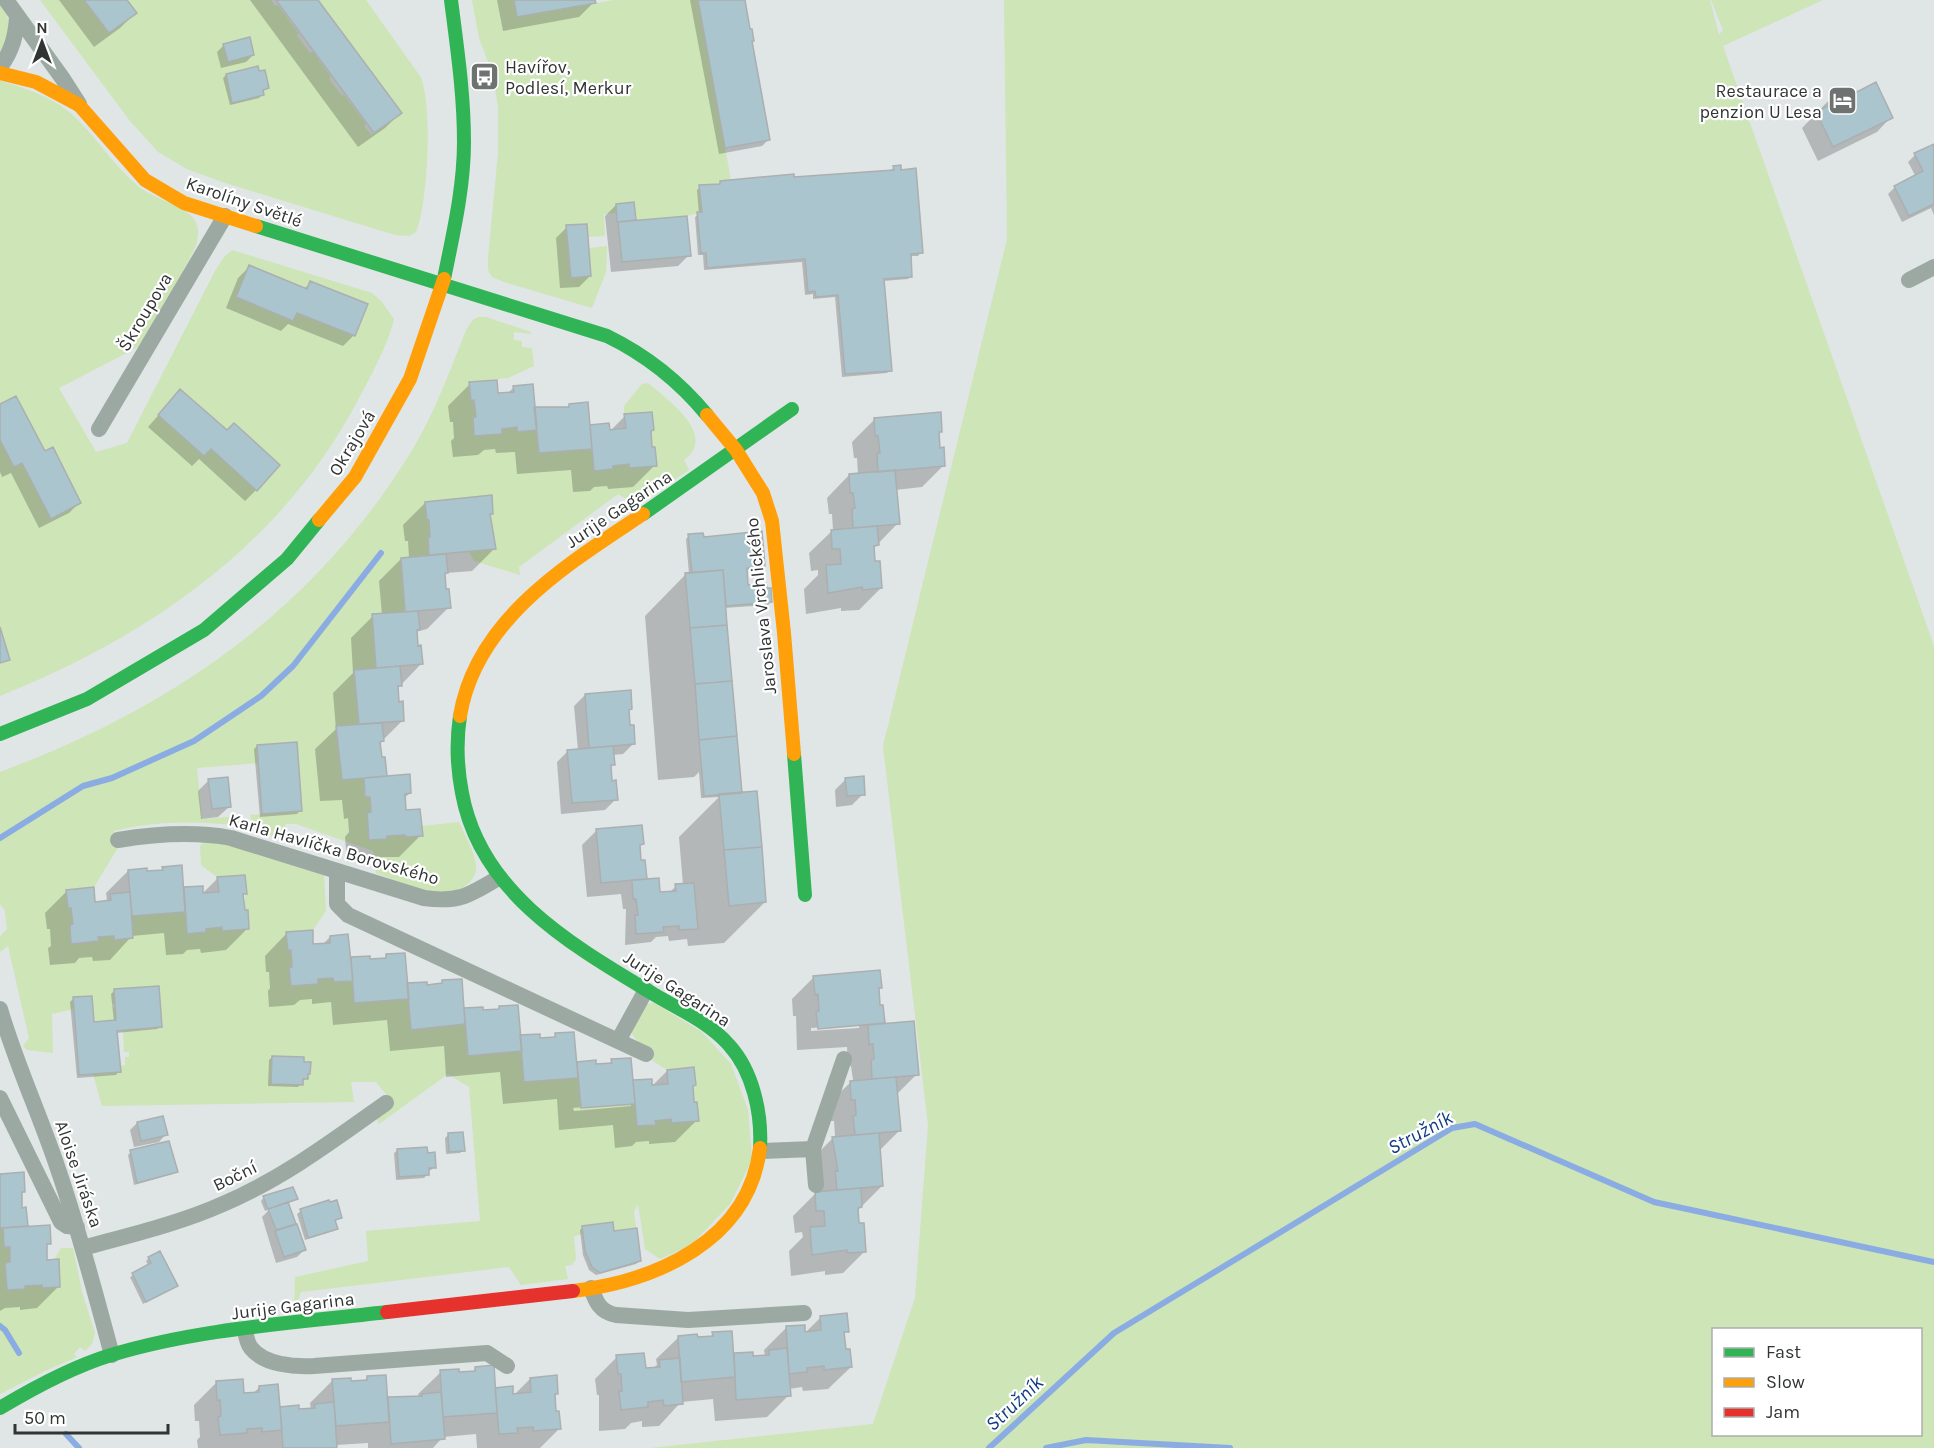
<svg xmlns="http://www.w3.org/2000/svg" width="1934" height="1448" viewBox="0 0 1934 1448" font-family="Karla,sans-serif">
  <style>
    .green { fill: #cde5b7; fill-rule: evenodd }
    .shadow { fill: #0003; fill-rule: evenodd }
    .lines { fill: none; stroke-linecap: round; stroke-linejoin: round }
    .stream { stroke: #8aace3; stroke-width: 6 }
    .building { fill: #aac5cd; stroke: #abafb0; stroke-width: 1.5 }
    .street { stroke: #9ca9a3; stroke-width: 16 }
    .fast { stroke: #30b455; stroke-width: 14 }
    .slow { stroke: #ff9f0a; stroke-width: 14 }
    .jam { stroke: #e5322d; stroke-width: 14 }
    .labels { text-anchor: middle; stroke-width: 4.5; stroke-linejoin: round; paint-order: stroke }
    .poi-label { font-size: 18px; fill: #303433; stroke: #fff; text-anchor: start }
    .street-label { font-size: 18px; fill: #303433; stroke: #fff }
    .water-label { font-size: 20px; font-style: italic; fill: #123d82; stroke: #fff }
  </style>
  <rect width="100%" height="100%" fill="#e0e5e5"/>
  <path class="green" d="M0,0C11,15 11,36 0,51Z
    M40,0H271L275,6L278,5L299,34L297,36L310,53L313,52L331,77L329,79L342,96L344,95L366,124L364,126L371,135L401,114L317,0H366L420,76C433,101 428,205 416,232L409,236L395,235L222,182L187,169L158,152L130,121Z
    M472,0H514L518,17L614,0H698L731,180L721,181L720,184L699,185L702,212L687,216L636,220L633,202L616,204V213L604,214L605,236L588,237L586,224L566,226L571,278L591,276L589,248L607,246L606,272L592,308L504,282L492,277L488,270V258L498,153V107L493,75L479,38Z
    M1004,0H1710L1719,35L1723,30L1711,0H1823L1723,46L1934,646V1448H651L873,1424L915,1298L928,1125L883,746L1007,239ZM1714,1330H1920V1434H1714Z
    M0,81C27,88 57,99 77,119C99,141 115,167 139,187C154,199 183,205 194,219C200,228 198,236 196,246L147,340L140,346L59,388L96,452L127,443L215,271L224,257L232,250L372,293L381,301L394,319C390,340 370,378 359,398C283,544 150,636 0,696Z
    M478,317H486L531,332L532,334L514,332V340L522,341V347L532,348L534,366L508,378L470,382L476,417L473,418L474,436L502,429L517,427L518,431L537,430L539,452L592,449L595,471L613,469V466L629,464V468L652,447L651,431L654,430L624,414V406L642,384L648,383C668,400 718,435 684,460L689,470L636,505L618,494L519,567L520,575L474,561L469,552L496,549L490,514H493L492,496L425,502L427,519L429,520L430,537H428L429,555L401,558L405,612L372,615L376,668L354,670L359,724L336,726L342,780L364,778L365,797H370L371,812L367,813L369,840L387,839V836H422V826L459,822C465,836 475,852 476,866C477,886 450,897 434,893C414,889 394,880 376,873L373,851L296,824H286L276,837L255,830L250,815L302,811L297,742L257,745L258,763L197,768L202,819L239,816V820L234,825C193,821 154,821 114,831L116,847L119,846L94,887L66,890L68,908H71L73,924L70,925L71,943L98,941V937L114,936L115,940L133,938L132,916L185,912L188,934L206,932V929L222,927L223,931L249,929L248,910H245V875L217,877L201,865L200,846L206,840L234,844L324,873L326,911L313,930L286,932L287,950H291L292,967L289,968L291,986L318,984V979L333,978L334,982L353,981L355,1003L409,999L411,1029L465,1024L468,1056L522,1051L525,1082L578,1078L581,1108L635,1104L637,1126L655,1125V1121L671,1119V1123L698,1121L697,1102H694L693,1086L696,1085L694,1067L667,1070L650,1059L632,1034L631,1030L647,1004L654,1003L702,1032L731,1064L748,1110L752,1160L730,1204L691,1245L660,1259L645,1249L638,1204L634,1212L636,1228L614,1231L613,1222L582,1226L583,1234L574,1236L576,1259L572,1265L565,1266L568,1279L521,1285L509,1267L301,1292L294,1313L295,1277L368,1261L366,1231L480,1221L469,1087L448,1074L379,1124L376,1118L386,1094L376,1082H351L354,1102L102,1106L93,1074L120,1072V1066L125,1065V1057H129V1052H124L123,1030L162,1027L159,986L114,989L115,1003L112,1004L113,1008L115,1007L116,1020L94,1022L92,996L73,997L74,1009L52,1014L53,1053L27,1050L23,1046L29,1038L8,946L0,952V936L7,929L5,911L0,904V772C172,708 314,610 411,452C435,413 450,370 467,328L473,320Z
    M0,1228H3L10,1247V1262L5,1263L7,1290L25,1289V1286L42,1285V1288L60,1287L59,1259L54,1260L61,1248H73L82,1292L95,1333L92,1344L85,1351L80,1347L74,1354L77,1357L49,1369L0,1394Z"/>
  <path class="shadow" d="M59,0H125L135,13L120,28L94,47Z
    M250,0H317L400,113L385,128L358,147Z
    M497,0H594V2L579,17L503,31Z
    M690,0H743L769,139L762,146L719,154Z
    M224,45L253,55L246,62L221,68L217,52Z
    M226,75L267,88L262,92V94L259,98L230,105L223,78Z
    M1853,96L1891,117L1877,132L1818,161L1802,128L1832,97Z
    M1934,148V215L1931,208L1902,222L1888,194L1895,187L1916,177L1908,162L1915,155Z
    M894,167L921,252L918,256H909L911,276L908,279L883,281L890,370L887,373L842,377L835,297L813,299V294L805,295L802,262L704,270L703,255H698L695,217L699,214L697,190L700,187L718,185L721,182L793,179L891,170Z
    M633,204L634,222L689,255L678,266L611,272L605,216L616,205Z
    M567,227L590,276L579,287L560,288L556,238Z
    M249,267L304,289L311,282L366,305L354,335L343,346L288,324L281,331L226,308L238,278Z
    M470,384L497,395L507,394L514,387L533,408H567L570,405L589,426L608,425L609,432L625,416L652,430L649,433L655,465L633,487L608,489L607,486L594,487L590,491L573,492L571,470L517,474L515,452L496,453L495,449L484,450L478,455L453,457L451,441L454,438L453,422H450L448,406Z
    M170,402L256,490L245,501L199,459L192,466L148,427Z
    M0,406L44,453L80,502L69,513L39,528L11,473L2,477L0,472Z
    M874,420L941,431L937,434L939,449L944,465L922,487L895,490L898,523L873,549L874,563L881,588L859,610L841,611V608L806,614L804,589L818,575V570L811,571L809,553L833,530L832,514H829L827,498L849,475L858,474L857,458H854L852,442Z
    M425,503L492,514L489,517L494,549L472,571L446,573L443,576L449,607L427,629L415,632L421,664L397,689L398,703L403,720L379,744L385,778L410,793L403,799L404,812L421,835L399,857H367L364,860L347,862L345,837L349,832L348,818L344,819L342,800L320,801L315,749L336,729L333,693L353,673L351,638L373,616L382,615L379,581L401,559L409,558L408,541H405L403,525Z
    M689,536L702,538L764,566L760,569L746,570L747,587L771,602L768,605L724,608L740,794L765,902L724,943L688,946L687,939L669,941L668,936L656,937L651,942L625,945L626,909H623L621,894L587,897L582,845L597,830L642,844L639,847L640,862L646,878L659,894L669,893L676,886L683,885L679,837L719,797L701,798L699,772L694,777L658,780L645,616L686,574H689L686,539Z
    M585,695L631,709L627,712L634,743L623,754L612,755L613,764L610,767L611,782L616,799L605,810L561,814L557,762L568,751L578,750L574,706Z
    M257,746L300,810L297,814L260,817L254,749Z
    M846,779L863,794L852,805L836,807L835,790Z
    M209,780L230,806L218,817L201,819L198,791Z
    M163,868L182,889L201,888L202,894L218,878L245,893L242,896L248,928L226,950L201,953L200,949L187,950L183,954L166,955L164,933L132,936L110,960L93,961L92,957L79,958L75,963L50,965L48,948L51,946L50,929H47L45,913L67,891L94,903L104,902L107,900L106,893L128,871L146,873L159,872Z
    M287,933L312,945L323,944L330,937L349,959L369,957V961L383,960L386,956L406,985L425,986L439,985L443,982L463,1010L481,1009V1012L496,1011L499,1008L519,1037L538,1039L552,1038L556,1035L576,1063L595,1062V1065H608L612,1060L631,1082L650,1080L651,1087L667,1071L694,1085L692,1088L697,1120L675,1142L649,1144V1141L636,1142L632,1146L615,1148L613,1125L559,1130L557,1099L503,1104L500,1072L446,1077L444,1046L390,1051L387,1020L333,1025L331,1002L312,1004V999L300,1000L294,1005L269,1007L268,991L270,988L269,972H266L265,956ZM631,1103V1106L574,1111L573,1108Z
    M814,977L880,987L878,990L879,1007H882L884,1025L917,1074L896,1095L900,1130L879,1151L882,1186L857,1211L865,1251L843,1273L825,1275V1271L791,1276L789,1251L803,1237L802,1232L795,1233L793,1216L816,1193L811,1160L835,1136L834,1121H830L828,1104L853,1080L851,1066H848L847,1047L797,1050L796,1016H793L792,999ZM859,1025V1028L811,1031V1028Z
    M114,991L160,1026L157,1029L116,1033L119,1071L116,1075L77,1078L70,1002L73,999L93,1024L114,1022L111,994Z
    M272,1057L309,1074L298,1087L268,1086L269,1060Z
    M137,1123L166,1134L159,1142L134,1147L130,1130Z
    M448,1135L463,1150L460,1153L446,1154L445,1138Z
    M398,1150L426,1154L434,1167L431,1170H427L428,1174L424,1178L396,1180L394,1153Z
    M131,1152L177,1171L173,1174L134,1185L128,1155Z
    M0,1171V1175L24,1191L20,1195L21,1209H25L26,1228L49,1243L45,1247L46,1262L59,1286L37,1308L20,1310V1307L5,1308L0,1311Z
    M264,1197L296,1199L287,1204L304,1250L297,1257L276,1263L262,1217L270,1209L265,1211L261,1201Z
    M301,1211L340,1218L334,1222L336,1228L333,1231L305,1240L297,1214Z
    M583,1227L613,1232L639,1261L636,1264L596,1275L589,1270L583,1255L580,1230Z
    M149,1258L176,1286L143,1304L130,1277L149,1267L146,1261Z
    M820,1318L847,1331L843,1335L844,1351L851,1367L828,1389L803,1391L802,1387L789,1389V1395L767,1417L715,1421L713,1399L681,1402L659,1426L642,1427V1421L631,1423L625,1429L599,1431V1395H597L595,1379L617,1357L644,1370L652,1369L657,1365L656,1359L679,1337L709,1338L713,1334L732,1354L751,1353L752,1358L765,1356L764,1350L786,1328L804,1334Z
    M475,1369L494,1390L512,1395H514L530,1379L557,1393L553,1397L555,1412L559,1429L540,1448H477L476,1434L443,1437L433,1448H368V1443L336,1445L335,1448H198L197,1440L200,1437L199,1421H195L194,1405L216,1383L243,1395L252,1394L260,1387L278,1408L298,1411L311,1410L310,1403L332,1381L350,1383L363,1382L367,1378L386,1399L419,1397L418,1394L441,1372L458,1374L471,1373Z"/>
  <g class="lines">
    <path class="stream" d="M0,838L83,786L112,778L194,741L261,696L293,666L381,553
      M0,1326L5,1330L19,1353
      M66,1434L79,1448
      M989,1448L1114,1333L1452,1128L1475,1124L1654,1202L1934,1262
      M1046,1448L1086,1440L1230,1448"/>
  </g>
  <path class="building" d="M84,0H127L137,13L109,33Z
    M276,0H318L402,113L374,133Z
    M514,0H595L596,3L517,17Z
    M698,0H745L750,29H752L754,41H752L770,140L725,148Z
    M250,37L254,55L228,62L223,44Z
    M258,66L259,71L265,70L269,88L263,90L264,95L232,103L226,74Z
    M1876,82L1893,118L1833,147L1816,112L1835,102L1831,96L1839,92L1850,87L1853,94Z
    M1934,144V204L1909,216L1894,186L1923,171L1914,153Z
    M901,165V170L916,168L923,253L911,254L912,277L884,279L892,371L845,374L838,295L816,297L815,291L808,292L805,259L707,268L706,253H701L697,212H702L699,185L720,184V181L794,174V177L894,170L893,166Z
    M634,202L636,220L617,222L616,204Z
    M687,216L691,256L622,262L618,222Z
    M587,224L591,276L571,278L566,225Z
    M249,265L307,289L310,281L368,304L355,336L297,313L293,321L236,297Z
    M497,380L498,393L514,392L513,386L533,384L537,430L517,432V427L502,429V434L474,436L473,417H476L474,400L471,401L469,382Z
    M180,389L227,430L234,423L280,465L257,491L211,449L204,456L158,415Z
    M16,396L45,451L53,447L81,503L51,519L22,463L14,467L0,440V404Z
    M588,402L592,449L539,453L534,407H569V404Z
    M652,412L654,430L651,431L652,447H655L657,466L629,468V464L613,466V469L594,471L590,425L609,423L610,430L626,428L624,414Z
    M941,412L942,432H939L940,448L944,447L945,466L878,472L877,453H880L878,436H875L874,418Z
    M895,470L900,524L853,528L852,509L855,508L853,493H850L849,474Z
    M492,495L493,514H490L496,549L429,555L428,537H430L429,520H427L425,502Z
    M877,526L879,545L874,546L875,561H880L882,588L863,590L862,587L828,593L826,565L841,564L840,549H832L831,530Z
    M762,531L765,566L747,568L748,585L766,583L767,588H771L772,602L726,606L723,570L692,573L688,534L703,533L704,537Z
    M446,554L448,573H445L446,589H449L451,608L405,612L401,558Z
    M723,570L727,625L690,628L685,573Z
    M418,611L420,630H417L418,646L421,645L423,664L376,668L372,614Z
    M727,625L732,681L695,684L690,628Z
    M0,627L10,660L0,663Z
    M400,666L402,686H398L399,702L403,701L404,721L359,724L354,670Z
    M732,681L737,736L699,740L695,684Z
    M631,690L632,709L629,710L630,725H634L635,744L589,748L585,694Z
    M382,723L384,741L380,742L382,757H385L387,776L342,780L336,726Z
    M737,736L742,793L704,796L699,740Z
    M297,742L302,811L262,814L257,745Z
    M613,746L615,765H611L612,781L616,780L618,800L572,803L567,750Z
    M410,774L411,793L405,794L406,810L420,809L423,836L405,837V835L387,836V839L369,840L367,813L371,812L370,797H365L364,778Z
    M864,776L865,795L847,796L845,778Z
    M228,777L231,807L212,809L208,779Z
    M757,791L762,847L724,850L719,794Z
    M642,825L644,844L640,845L641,860H645L647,879L601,883L596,829Z
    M762,847L766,902L729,906L724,850Z
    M182,865L185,912L132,916L128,870L147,868V871L163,870L162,867Z
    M245,875L247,894H243L245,910H248L249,929L222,931V927L206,929V932L187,934L184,887L203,886V893L219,892L217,877Z
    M659,878L660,892L676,891L675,884L694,883L698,929L679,930V926L663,927L664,932L636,934L635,915H638L636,899H633L632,880Z
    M94,887L95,902L111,900L110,894L130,892L133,938L114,940V936L98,937L99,941L71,944L70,925L73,924L71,908H68L66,890Z
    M313,930V944L330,943V936L348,934L353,981L334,982L333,978L318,979V984L291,986L289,967H292L291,950L288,951L286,932Z
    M405,953L409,999L354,1003L351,957L370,956V959L386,958V954Z
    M880,970L882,988H879L880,1005H883L885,1023L818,1029L816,1012L819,1011L818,994L815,995L813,976Z
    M462,979L465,1024L411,1030L407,983L427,982V985L442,983V980Z
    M159,986L162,1027L117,1031L121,1072L79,1075L73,997L92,996L94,1022L116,1020L114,989Z
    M518,1005L522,1051L468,1056L464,1008L483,1007V1010L499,1009V1006Z
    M914,1021L919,1075L872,1079L871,1060L874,1059L873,1044L869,1045L868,1025Z
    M574,1032L578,1078L524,1082L520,1035L540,1034V1038L555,1037V1033Z
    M272,1056L304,1057V1062H311L310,1074H308V1079H303V1085L271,1084Z
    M631,1058L635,1104L581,1108L577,1062L596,1060V1064L612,1063L611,1059Z
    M694,1067L696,1085L693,1086L694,1102H697L699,1121L671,1123V1119L655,1121L656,1125L637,1126L633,1080L652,1079V1085L668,1084L667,1070Z
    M896,1077L901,1131L855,1135L853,1116L856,1115L855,1100H851L850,1081Z
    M163,1116L168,1135L141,1141L137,1122Z
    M463,1132L465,1151L449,1152L448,1133Z
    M879,1133L883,1186L837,1190L835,1171H838L832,1137Z
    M169,1141L178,1172L137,1183L130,1150Z
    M427,1147L428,1153L435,1152L436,1168H429V1175L399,1177L397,1149Z
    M24,1172L25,1192H22V1208L26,1207L28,1226L0,1228V1174Z
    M293,1187L298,1199L268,1209L263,1196Z
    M861,1188L862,1207L858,1208L859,1223H864L866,1252L847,1253V1250L812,1255L810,1227L825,1226L824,1211H816L815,1192Z
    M329,1200L330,1202L337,1200L342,1218L335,1220L338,1229L308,1238L300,1209Z
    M288,1202L296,1224L276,1230L268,1209Z
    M613,1222L614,1231L637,1228L641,1261L600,1273L592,1267L585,1251L582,1226Z
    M297,1224L306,1250L284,1257L275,1231Z
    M50,1225L51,1244H47V1260L59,1259L60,1287L42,1288V1285L25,1286V1289L7,1290L5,1263L10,1262V1247H4L3,1228Z
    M160,1251L178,1286L146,1302L132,1273L151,1263L148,1257Z
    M847,1313L849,1332H844L846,1349H850L852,1367L824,1370V1366L807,1368V1372L789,1374L786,1326L805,1325V1332L821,1330L820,1316Z
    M732,1331L735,1377L681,1382L678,1336L697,1334L698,1337L713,1336L712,1332Z
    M787,1348L791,1396L736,1400L734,1353L753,1352V1356L769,1355V1350Z
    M644,1353L646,1368L660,1367L659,1360L680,1358L683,1404L664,1406L663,1400L648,1402V1407L621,1410L619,1391H622L621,1374H618L616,1355Z
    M494,1365L497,1413L443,1417L440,1370L459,1369V1372L475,1371V1367Z
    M386,1375L389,1422L336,1426L332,1379L351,1378V1381L367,1380V1376Z
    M557,1375L558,1394H555L556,1411H559L561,1429L533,1431V1427L517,1428L518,1433L499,1434L495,1388L513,1386V1394L531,1392L530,1378Z
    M243,1379L244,1393L259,1392V1386L278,1384L282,1430L262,1432V1428L247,1429V1433L220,1435L218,1417L221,1416L220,1400H217L216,1381Z
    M441,1392L445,1439L391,1444L388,1397L422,1396V1394Z
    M334,1402L337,1448H283L280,1407L299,1405V1409L315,1408L314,1404Z"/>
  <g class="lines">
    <path class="street" d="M6,0L63,79L79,104
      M0,67C12,51 16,36 17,16
      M1909,280L1934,267
      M99,429L225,216
      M118,840C155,834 193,831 231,838L424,898C458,903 470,895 498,878
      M337,871V904L348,915L618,1041L646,990
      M0,1009C16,1064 40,1115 58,1169C79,1230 95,1293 112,1355
      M618,1041L646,1054
      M0,1098L61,1222L67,1226L77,1227
      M813,1149L816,1185
      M762,1151L813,1149L844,1059
      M83,1248C130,1235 178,1224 223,1204C282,1179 334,1140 386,1103
      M591,1288C596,1302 600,1312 616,1315L688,1320L804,1313
      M245,1330C246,1336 247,1343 251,1348C264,1365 295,1367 314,1366L487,1353L507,1366"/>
    <path class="fast" d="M256,226L607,336C646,355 679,381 707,415
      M444,279C453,234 464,188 464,142C464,94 457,47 451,0
      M643,514L792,409
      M460,716C456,742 457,767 462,793C480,892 570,944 650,992C676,1008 708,1021 729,1045C753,1071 762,1114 760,1148
      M0,734L87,699L204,630L287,559L319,520
      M794,754L805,895
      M0,1408C35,1387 72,1367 111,1355C200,1328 296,1323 387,1312"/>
    <path class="slow" d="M0,73L36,82L79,105L145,180L184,203L256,226
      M707,415L736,450L763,493L772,521L784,633L794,754
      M319,520L355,477L410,379L444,279
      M460,716C476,619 568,564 643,514
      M573,1291C656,1281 749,1241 760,1148"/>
    <path class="jam" d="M387,1312L573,1291"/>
  </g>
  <defs>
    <symbol id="bus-square" viewBox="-11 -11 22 22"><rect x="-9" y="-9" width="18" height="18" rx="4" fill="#6e7271" stroke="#fff"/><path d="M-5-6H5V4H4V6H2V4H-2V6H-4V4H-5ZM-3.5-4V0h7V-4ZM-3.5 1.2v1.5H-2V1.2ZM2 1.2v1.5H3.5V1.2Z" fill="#fff"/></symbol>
    <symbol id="hotel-square" viewBox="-11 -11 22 22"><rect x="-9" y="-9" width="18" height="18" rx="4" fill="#6e7271" stroke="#fff"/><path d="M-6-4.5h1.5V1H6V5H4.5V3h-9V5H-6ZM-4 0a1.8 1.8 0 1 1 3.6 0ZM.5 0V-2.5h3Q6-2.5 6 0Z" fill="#fff"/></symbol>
  </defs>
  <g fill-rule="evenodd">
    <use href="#bus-square" x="468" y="60" width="33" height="33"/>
    <use href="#hotel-square" x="1826" y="84" width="33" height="33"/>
  </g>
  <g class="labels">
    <g class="poi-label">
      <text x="505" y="73">Havířov,<tspan x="505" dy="21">Podlesí, Merkur</tspan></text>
      <text x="1822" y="97" text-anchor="end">Restaurace a<tspan x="1822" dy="21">penzion U Lesa</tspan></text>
    </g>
    <g class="street-label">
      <text transform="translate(244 202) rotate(19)" y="6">Karolíny Světlé</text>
      <text transform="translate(145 312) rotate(-59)" y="6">Škroupova</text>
      <text transform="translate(352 443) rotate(-59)" y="6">Okrajová</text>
      <text transform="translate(619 509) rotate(-34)" y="6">Jurije Gagarina</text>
      <text transform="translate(761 606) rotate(-96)" y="6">Jaroslava Vrchlického</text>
      <text transform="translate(334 849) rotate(16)" y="6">Karla Havlíčka Borovského</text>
      <text transform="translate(677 989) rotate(33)" y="6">Jurije Gagarina</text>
      <text transform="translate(79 1174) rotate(71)" y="6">Aloise Jiráska</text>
      <text transform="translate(235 1176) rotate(-26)" y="6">Boční</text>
      <text transform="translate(293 1306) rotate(-7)" y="6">Jurije Gagarina</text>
    </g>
    <g class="water-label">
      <text transform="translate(1420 1132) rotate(-28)" y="7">Stružník</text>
      <text transform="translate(1014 1403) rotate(-43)" y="7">Stružník</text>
    </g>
  </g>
  <rect x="1712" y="1328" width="210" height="108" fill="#ffffff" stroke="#acaead" stroke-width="1.5"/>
  <rect x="1724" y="1348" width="30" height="9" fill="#30b455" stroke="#acaead" stroke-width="1.5"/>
  <text x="1766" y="1358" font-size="18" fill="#303433">Fast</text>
  <rect x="1724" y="1378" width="30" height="9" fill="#ff9f0a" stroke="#acaead" stroke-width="1.5"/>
  <text x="1766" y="1388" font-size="18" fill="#303433">Slow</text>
  <rect x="1724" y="1408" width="30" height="9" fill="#e5322d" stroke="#acaead" stroke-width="1.5"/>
  <text x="1766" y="1418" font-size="18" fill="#303433">Jam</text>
  <g transform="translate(42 42)" stroke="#ffffff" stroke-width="4.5" paint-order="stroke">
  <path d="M0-4.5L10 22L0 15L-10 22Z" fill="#303433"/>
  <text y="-9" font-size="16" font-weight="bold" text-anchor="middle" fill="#303433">N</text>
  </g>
  <path d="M15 1424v9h153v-9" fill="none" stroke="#303433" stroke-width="3"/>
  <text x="24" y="1424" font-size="18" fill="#303433" stroke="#ffffff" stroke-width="4.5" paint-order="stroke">50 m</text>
</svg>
